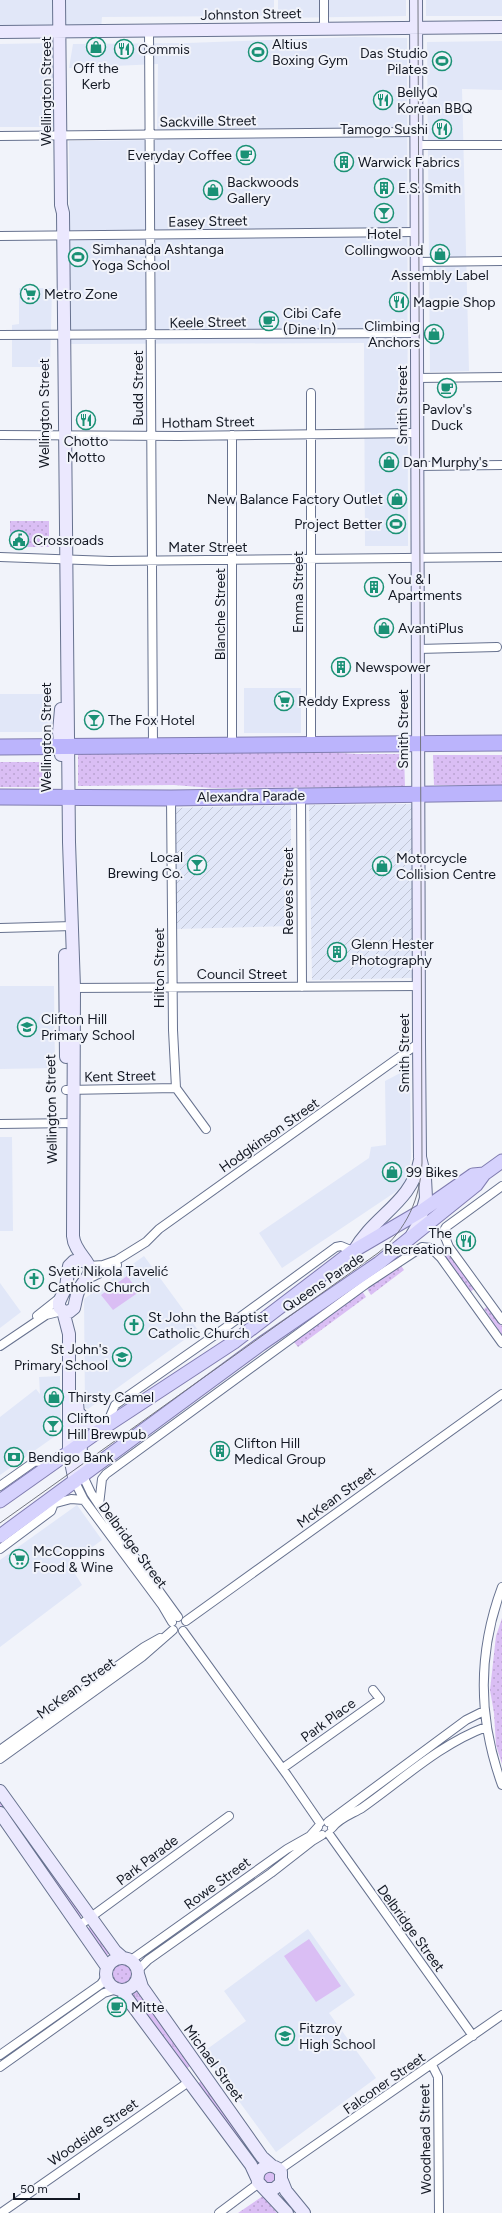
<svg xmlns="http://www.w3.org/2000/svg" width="502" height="2213" viewBox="0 0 502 2213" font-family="Figtree,sans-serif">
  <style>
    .built { fill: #e1e7f8 }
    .industrial { fill: url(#industrial-furrows) }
    .grass { fill: url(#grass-tufts) }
    .park { fill: url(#park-dots) }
    .pitch { fill: #dabef4 }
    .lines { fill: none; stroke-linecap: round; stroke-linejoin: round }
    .street-casing { stroke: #67728f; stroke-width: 10 }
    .secondary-casing { stroke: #67728f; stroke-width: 14 }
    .primary-casing { stroke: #807db0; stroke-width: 15 }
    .highway-casing { stroke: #807db0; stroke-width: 17 }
    .street { stroke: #fff; stroke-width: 8 }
    .secondary { stroke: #ebe8fe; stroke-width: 12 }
    .primary { stroke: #d6d2fd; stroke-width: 13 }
    .highway { stroke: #bbb4fc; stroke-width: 15 }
    .tram { stroke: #737680; stroke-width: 1 }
    .labels { text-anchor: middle; stroke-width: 4; stroke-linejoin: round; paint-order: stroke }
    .street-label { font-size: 14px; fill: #131823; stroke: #f1f3fa }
    .poi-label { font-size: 14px; fill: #131823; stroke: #f1f3fa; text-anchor: start }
  </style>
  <defs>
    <pattern id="industrial-furrows" width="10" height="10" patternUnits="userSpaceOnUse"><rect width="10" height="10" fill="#e1e7f8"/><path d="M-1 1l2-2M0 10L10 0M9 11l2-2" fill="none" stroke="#c0c5d4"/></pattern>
    <pattern id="grass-tufts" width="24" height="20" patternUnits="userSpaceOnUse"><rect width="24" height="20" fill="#dabef4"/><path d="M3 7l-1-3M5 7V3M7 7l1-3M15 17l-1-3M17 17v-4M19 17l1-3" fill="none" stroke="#baa3d1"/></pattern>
    <pattern id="park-dots" width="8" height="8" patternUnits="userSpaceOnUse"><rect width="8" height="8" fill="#dabef4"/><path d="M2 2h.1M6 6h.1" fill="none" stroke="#baa3d1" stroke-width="1.8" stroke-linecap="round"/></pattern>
  </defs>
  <rect width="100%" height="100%" fill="#f1f3fa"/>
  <path class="built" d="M0,0H274V16L102,17L101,29L0,31Z
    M278,0H406V16L278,18Z
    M426,0H502V16H426Z
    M355,37L407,38L408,546H365L364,343L71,344L69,141L157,140L158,64L69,68L73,44L187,43Z
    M502,41V90L462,89L469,371L430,372L427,42Z
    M53,43L55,127H0V44Z
    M19,288H52L50,367H12V325L19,324Z
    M244,688H301V733H244Z
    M0,694H52V732H0Z
    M0,986H54L55,1068L0,1069Z
    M410,1068L411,1158L407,1179L397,1191L282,1268L259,1233L369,1158L371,1147L386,1145L385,1081Z
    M0,1137H12L13,1231H0Z
    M144,1256L198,1330L88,1409L85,1408L84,1299Z
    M0,1283L21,1312L0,1328Z
    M60,1376L61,1432L0,1475V1417L36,1389L40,1394L39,1377Z
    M77,1505L102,1540L69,1564L82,1585L0,1647V1560Z
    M308,1929L355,1995L329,2013L376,2078L276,2152L203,2052L246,2021L224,1991Z"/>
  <path class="industrial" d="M412,804V978L312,980L309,805Z
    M291,805V926L175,929L171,808Z"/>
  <path class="grass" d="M0,1797L84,1914L78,1918L0,1810Z
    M92,1925L111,1952L105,1957L86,1930Z
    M136,1990L190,2066L185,2070L131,1994Z
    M203,2080L260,2157L253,2161L197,2084Z
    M266,2170L276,2173V2180C271,2184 268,2184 263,2181L262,2174Z"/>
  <path class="park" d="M10,521H49V547H10Z
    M325,752L357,754H404L405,787L212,788L174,785L78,786V753Z
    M433,755H502V786L434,785Z
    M0,762H49L51,785L47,787H0Z
    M445,1249L474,1289L470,1292L441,1251Z
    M400,1264L404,1270L371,1295L367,1289Z
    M362,1291L366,1297L298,1347L294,1342Z
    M488,1306L502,1326V1335L484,1309Z
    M502,1618V1764L496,1745L494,1713L490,1690L496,1636Z
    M110 1974a12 12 0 1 1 24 0a12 12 0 1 1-24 0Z
    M263,2196L277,2213H238Z"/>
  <path class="pitch" d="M127,1276L139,1292L113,1310L101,1295Z
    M309,1939L341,1986L316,2002L284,1956Z"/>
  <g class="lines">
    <defs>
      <path id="street" d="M324,0V28
        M149,31L153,745
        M0,136L416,132
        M416,145H502
        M0,236L416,232
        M416,262L502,261
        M0,335L416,333
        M417,378L502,377
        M311,393V744
        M0,435L179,436L417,433
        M232,435V744
        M417,466L502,465
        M0,557L110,561L502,557
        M418,649L497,647
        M301,796L302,987
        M171,798L173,1030L176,1088L206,1129
        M0,928L73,926
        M70,988L419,986
        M66,1090L176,1088
        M0,1124L74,1123
        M502,1186L446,1227L443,1232L449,1247L502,1320
        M89,1266L103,1265L117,1260L146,1242L159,1229L419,1043
        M86,1280L117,1265
        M37,1316L61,1297
        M0,1346L46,1315L62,1311
        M106,1426L115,1405L225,1328L336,1247L341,1246L353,1251
        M83,1476L91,1493L123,1541L178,1617
        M75,1482L84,1500L162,1605L172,1622
        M0,1486L34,1462L41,1461L47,1467
        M56,1503L71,1499L84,1500
        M99,1505L102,1479L106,1474L366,1284L422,1247L431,1248L441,1258L502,1343
        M0,1549L51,1511L57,1495
        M502,1587C477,1654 478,1719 502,1785
        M186,1621L502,1394
        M183,1631L287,1775L320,1823
        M0,1750L144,1647L160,1638
        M0,1759L142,1657L173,1630
        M283,1768L380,1699L373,1690
        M328,1822L466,1720L484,1711
        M332,1828C339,1818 352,1814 362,1808C402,1780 440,1744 486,1727
        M329,1834L473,2036
        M80,1925L229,1816
        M131,1960L287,1849L310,1836L318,1827
        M138,1970L148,1960L271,1873L312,1841L322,1835
        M0,2055L101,1984L106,1977
        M432,2065L438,2077L439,2213
        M0,2067L104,1993L117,1989
        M279,2170L502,2015
        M1,2213L190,2081
        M219,2213L259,2183"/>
      <path id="secondary" d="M59,0L61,205L63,213L69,842L74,988L73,1236C74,1251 89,1260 90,1269C90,1277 83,1281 80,1288C76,1294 76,1301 74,1308L69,1312L63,1311L59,1307V1302L66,1287L69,1266L74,1261H84
        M0,32L502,27
        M61,755L59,732L61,709
        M65,955L66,1057
        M412,1235L419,1223L426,1198L425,1178L420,1157L419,1043L416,0
        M354,1251C374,1215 412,1203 420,1160
        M63,1311L69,1334V1452L75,1482
        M77,1402L83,1476
        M77,1411L87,1422L106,1426
        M0,1791L115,1951L123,1958
        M0,1813L107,1967
        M106 1974a16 16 0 1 1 32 0a16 16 0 1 1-32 0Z
        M138,1974L142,1987L262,2157L271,2165
        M121,1990L251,2165L257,2178
        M282,2181L286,2191L304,2213
        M265,2189H274L281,2183V2172C272,2160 255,2167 258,2182L287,2213"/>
      <path id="primary" d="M0,1501L106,1426L234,1342L353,1251L423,1210L473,1175L484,1174
        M0,1536L261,1344L379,1263L476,1185L484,1174L502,1161"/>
      <path id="highway" d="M0,747L502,743
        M0,797L171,798L502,793"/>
    </defs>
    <use href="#street" class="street-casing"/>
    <use href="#secondary" class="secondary-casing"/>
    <use href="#primary" class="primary-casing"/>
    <use href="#highway" class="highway-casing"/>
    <use href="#street" class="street"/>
    <use href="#secondary" class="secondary"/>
    <use href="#primary" class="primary"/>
    <use href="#highway" class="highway"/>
    <path class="tram" d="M0,1523L378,1253C407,1229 420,1199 422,1163L418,0"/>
  </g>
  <defs>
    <symbol id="shop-ring" viewBox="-11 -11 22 22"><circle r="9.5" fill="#f1f3fa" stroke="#1a9175" stroke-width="1.5"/><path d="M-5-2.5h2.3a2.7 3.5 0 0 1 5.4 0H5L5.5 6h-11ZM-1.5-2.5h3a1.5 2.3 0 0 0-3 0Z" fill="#1a9175"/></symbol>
    <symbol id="restaurant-ring" viewBox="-11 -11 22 22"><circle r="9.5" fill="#f1f3fa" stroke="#1a9175" stroke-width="1.5"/><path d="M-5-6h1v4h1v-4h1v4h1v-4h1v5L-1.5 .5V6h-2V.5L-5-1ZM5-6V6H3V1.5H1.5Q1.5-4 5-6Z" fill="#1a9175"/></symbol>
    <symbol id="stadium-ring" viewBox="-11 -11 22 22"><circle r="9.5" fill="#f1f3fa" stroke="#1a9175" stroke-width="1.5"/><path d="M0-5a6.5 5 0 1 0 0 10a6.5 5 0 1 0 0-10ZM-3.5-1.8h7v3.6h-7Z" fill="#1a9175"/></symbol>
    <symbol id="cafe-ring" viewBox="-11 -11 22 22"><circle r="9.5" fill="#f1f3fa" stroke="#1a9175" stroke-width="1.5"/><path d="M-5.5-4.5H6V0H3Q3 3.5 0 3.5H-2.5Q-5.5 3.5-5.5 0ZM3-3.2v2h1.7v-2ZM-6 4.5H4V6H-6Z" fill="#1a9175"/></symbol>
    <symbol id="building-ring" viewBox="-11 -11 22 22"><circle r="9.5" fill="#f1f3fa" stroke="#1a9175" stroke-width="1.5"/><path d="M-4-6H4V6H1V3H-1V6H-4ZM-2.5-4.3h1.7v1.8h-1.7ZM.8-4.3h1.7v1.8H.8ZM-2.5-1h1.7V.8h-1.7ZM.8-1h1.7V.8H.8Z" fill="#1a9175"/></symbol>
    <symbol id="bar-ring" viewBox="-11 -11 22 22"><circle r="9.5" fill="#f1f3fa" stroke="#1a9175" stroke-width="1.5"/><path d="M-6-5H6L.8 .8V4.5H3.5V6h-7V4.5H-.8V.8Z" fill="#1a9175"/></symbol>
    <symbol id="supermarket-ring" viewBox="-11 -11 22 22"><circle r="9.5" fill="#f1f3fa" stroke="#1a9175" stroke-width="1.5"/><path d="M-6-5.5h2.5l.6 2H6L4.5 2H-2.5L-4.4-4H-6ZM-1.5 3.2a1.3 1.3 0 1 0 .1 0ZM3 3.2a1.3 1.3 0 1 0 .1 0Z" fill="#1a9175"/></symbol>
    <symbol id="civic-ring" viewBox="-11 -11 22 22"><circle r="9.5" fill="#f1f3fa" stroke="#1a9175" stroke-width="1.5"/><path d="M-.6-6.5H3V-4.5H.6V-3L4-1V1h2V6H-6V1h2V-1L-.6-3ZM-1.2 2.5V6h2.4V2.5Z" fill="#1a9175"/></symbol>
    <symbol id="school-ring" viewBox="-11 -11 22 22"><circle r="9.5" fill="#f1f3fa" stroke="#1a9175" stroke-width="1.5"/><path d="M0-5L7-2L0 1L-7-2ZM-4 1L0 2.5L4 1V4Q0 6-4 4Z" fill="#1a9175"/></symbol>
    <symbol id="church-ring" viewBox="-11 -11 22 22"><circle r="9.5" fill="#f1f3fa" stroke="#1a9175" stroke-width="1.5"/><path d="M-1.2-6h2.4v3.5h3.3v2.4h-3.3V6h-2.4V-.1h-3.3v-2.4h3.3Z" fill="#1a9175"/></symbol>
    <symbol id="bank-ring" viewBox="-11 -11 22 22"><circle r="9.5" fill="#f1f3fa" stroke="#1a9175" stroke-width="1.5"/><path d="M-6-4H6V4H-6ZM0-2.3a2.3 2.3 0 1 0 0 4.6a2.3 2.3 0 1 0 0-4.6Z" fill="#1a9175"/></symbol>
  </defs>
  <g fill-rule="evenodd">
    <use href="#shop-ring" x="85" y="36" width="22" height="22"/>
    <use href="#restaurant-ring" x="113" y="38" width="22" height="22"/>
    <use href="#stadium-ring" x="247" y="41" width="22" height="22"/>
    <use href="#stadium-ring" x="431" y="50" width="22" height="22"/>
    <use href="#restaurant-ring" x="372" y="89" width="22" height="22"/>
    <use href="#restaurant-ring" x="431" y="118" width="22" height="22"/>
    <use href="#cafe-ring" x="235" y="144" width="22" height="22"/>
    <use href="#building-ring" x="333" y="151" width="22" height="22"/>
    <use href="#building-ring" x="373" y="177" width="22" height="22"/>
    <use href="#shop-ring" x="202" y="179" width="22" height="22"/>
    <use href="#bar-ring" x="373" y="202" width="22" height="22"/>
    <use href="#shop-ring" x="429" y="243" width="22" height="22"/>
    <use href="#stadium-ring" x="67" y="246" width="22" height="22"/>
    <use href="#supermarket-ring" x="19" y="283" width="22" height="22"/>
    <use href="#restaurant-ring" x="388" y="291" width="22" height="22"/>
    <use href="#cafe-ring" x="258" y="310" width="22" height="22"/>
    <use href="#shop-ring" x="423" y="323" width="22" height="22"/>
    <use href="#cafe-ring" x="436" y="377" width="22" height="22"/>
    <use href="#restaurant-ring" x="75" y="409" width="22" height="22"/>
    <use href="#shop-ring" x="378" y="451" width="22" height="22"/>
    <use href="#shop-ring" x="386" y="488" width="22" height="22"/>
    <use href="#stadium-ring" x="385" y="513" width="22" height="22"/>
    <use href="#civic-ring" x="8" y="529" width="22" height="22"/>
    <use href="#building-ring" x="363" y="576" width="22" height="22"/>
    <use href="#shop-ring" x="373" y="617" width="22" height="22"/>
    <use href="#building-ring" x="330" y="656" width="22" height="22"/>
    <use href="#supermarket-ring" x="273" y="690" width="22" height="22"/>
    <use href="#bar-ring" x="83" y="709" width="22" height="22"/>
    <use href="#bar-ring" x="186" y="854" width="22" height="22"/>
    <use href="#shop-ring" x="371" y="855" width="22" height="22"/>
    <use href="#building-ring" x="326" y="941" width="22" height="22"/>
    <use href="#school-ring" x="16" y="1016" width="22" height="22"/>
    <use href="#shop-ring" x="381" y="1161" width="22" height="22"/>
    <use href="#restaurant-ring" x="455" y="1230" width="22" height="22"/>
    <use href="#church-ring" x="23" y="1268" width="22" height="22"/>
    <use href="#church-ring" x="123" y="1314" width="22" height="22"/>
    <use href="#school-ring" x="111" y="1346" width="22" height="22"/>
    <use href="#shop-ring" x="43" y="1386" width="22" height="22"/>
    <use href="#bar-ring" x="42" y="1415" width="22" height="22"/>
    <use href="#building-ring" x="209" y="1440" width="22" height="22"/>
    <use href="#bank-ring" x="3" y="1446" width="22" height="22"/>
    <use href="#supermarket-ring" x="8" y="1548" width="22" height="22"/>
    <use href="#cafe-ring" x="106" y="1996" width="22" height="22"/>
    <use href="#school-ring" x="274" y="2025" width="22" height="22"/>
  </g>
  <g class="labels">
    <g class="street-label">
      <text transform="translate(251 14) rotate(-1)" y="5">Johnston Street</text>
      <text transform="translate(46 91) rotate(-90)" y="5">Wellington Street</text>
      <text transform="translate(208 121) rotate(-1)" y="5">Sackville Street</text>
      <text transform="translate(208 221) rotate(-1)" y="5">Easey Street</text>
      <text transform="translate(208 322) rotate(-1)" y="5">Keele Street</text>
      <text transform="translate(138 388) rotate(-90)" y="5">Budd Street</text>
      <text transform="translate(402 405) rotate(-90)" y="5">Smith Street</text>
      <text transform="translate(44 413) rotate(-90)" y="5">Wellington Street</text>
      <text transform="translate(208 422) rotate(-1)" y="5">Hotham Street</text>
      <text x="208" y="552">Mater Street</text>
      <text transform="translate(298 592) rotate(-90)" y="5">Emma Street</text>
      <text transform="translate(220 614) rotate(-90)" y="5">Blanche Street</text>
      <text transform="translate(403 729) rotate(-90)" y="5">Smith Street</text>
      <text transform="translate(46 737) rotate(-90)" y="5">Wellington Street</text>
      <text transform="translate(251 796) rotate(-1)" y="5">Alexandra Parade</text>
      <text transform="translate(288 891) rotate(-90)" y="5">Reeves Street</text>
      <text transform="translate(159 968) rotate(-90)" y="5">Hilton Street</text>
      <text x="242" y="979">Council Street</text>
      <text transform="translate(404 1053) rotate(-90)" y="5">Smith Street</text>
      <text transform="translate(120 1076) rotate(-1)" y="5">Kent Street</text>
      <text transform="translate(51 1109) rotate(-91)" y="5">Wellington Street</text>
      <text transform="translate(269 1135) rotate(-35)" y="5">Hodgkinson Street</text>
      <text transform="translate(323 1282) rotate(-34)" y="5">Queens Parade</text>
      <text transform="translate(336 1497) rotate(-36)" y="5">McKean Street</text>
      <text transform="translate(133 1545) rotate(53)" y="5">Delbridge Street</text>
      <text transform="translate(76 1688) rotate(-36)" y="5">McKean Street</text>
      <text transform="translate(328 1720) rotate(-36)" y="5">Park Place</text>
      <text transform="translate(147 1860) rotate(-37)" y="5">Park Parade</text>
      <text transform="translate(217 1883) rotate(-36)" y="5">Rowe Street</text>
      <text transform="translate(411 1928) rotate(54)" y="5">Delbridge Street</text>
      <text transform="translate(214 2063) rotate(54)" y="5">Michael Street</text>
      <text transform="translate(384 2083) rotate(-35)" y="5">Falconer Street</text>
      <text transform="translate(93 2132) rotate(-35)" y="5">Woodside Street</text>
      <text transform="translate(425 2139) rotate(-91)" y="5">Woodhead Street</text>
    </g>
    <g class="poi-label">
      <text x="272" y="49">Altius<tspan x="272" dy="16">Boxing Gym</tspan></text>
      <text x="138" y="54">Commis</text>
      <text x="428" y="58" text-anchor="end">Das Studio<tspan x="428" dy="16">Pilates</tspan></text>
      <text x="96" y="73" text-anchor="middle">Off the<tspan x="96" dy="16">Kerb</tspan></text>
      <text x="397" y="97">BellyQ<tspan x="397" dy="16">Korean BBQ</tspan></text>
      <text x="428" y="134" text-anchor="end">Tamogo Sushi</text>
      <text x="232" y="160" text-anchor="end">Everyday Coffee</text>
      <text x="358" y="167">Warwick Fabrics</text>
      <text x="227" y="187">Backwoods<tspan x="227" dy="16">Gallery</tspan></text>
      <text x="398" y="193">E.S. Smith</text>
      <text x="384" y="239" text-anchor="middle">Hotel<tspan x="384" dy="16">Collingwood</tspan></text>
      <text x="92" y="254">Simhanada Ashtanga<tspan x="92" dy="16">Yoga School</tspan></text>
      <text x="440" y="280" text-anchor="middle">Assembly Label</text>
      <text x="44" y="299">Metro Zone</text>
      <text x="413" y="307">Magpie Shop</text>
      <text x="283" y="318">Cibi Cafe<tspan x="283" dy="16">(Dine In)</tspan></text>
      <text x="420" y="331" text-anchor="end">Climbing<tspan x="420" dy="16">Anchors</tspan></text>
      <text x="447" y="414" text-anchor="middle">Pavlov's<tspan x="447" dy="16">Duck</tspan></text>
      <text x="86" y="446" text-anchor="middle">Chotto<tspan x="86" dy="16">Motto</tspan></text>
      <text x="403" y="467">Dan Murphy's</text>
      <text x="383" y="504" text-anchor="end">New Balance Factory Outlet</text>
      <text x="382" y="529" text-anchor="end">Project Better</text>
      <text x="33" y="545">Crossroads</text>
      <text x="388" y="584">You &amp; I<tspan x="388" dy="16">Apartments</tspan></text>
      <text x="398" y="633">AvantiPlus</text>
      <text x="355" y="672">Newspower</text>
      <text x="298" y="706">Reddy Express</text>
      <text x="108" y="725">The Fox Hotel</text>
      <text x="183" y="862" text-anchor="end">Local<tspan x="183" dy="16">Brewing Co.</tspan></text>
      <text x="396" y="863">Motorcycle<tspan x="396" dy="16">Collision Centre</tspan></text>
      <text x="351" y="949">Glenn Hester<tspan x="351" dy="16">Photography</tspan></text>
      <text x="41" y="1024">Clifton Hill<tspan x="41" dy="16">Primary School</tspan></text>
      <text x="406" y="1177">99 Bikes</text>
      <text x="452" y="1238" text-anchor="end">The<tspan x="452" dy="16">Recreation</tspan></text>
      <text x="48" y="1276">Sveti Nikola Tavelić<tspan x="48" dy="16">Catholic Church</tspan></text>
      <text x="148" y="1322">St John the Baptist<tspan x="148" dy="16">Catholic Church</tspan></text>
      <text x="108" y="1354" text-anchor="end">St John's<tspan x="108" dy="16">Primary School</tspan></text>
      <text x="68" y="1402">Thirsty Camel</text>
      <text x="67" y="1423">Clifton<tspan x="67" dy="16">Hill Brewpub</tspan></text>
      <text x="234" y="1448">Clifton Hill<tspan x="234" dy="16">Medical Group</tspan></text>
      <text x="28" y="1462">Bendigo Bank</text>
      <text x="33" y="1556">McCoppins<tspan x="33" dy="16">Food &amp; Wine</tspan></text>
      <text x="131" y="2012">Mitte</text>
      <text x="299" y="2033">Fitzroy<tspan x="299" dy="16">High School</tspan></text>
    </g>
  </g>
  <path d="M14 2193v6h65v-6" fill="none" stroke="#131823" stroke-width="2"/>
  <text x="20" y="2193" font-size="12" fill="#131823" stroke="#f1f3fa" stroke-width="3" paint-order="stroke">50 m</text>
</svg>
